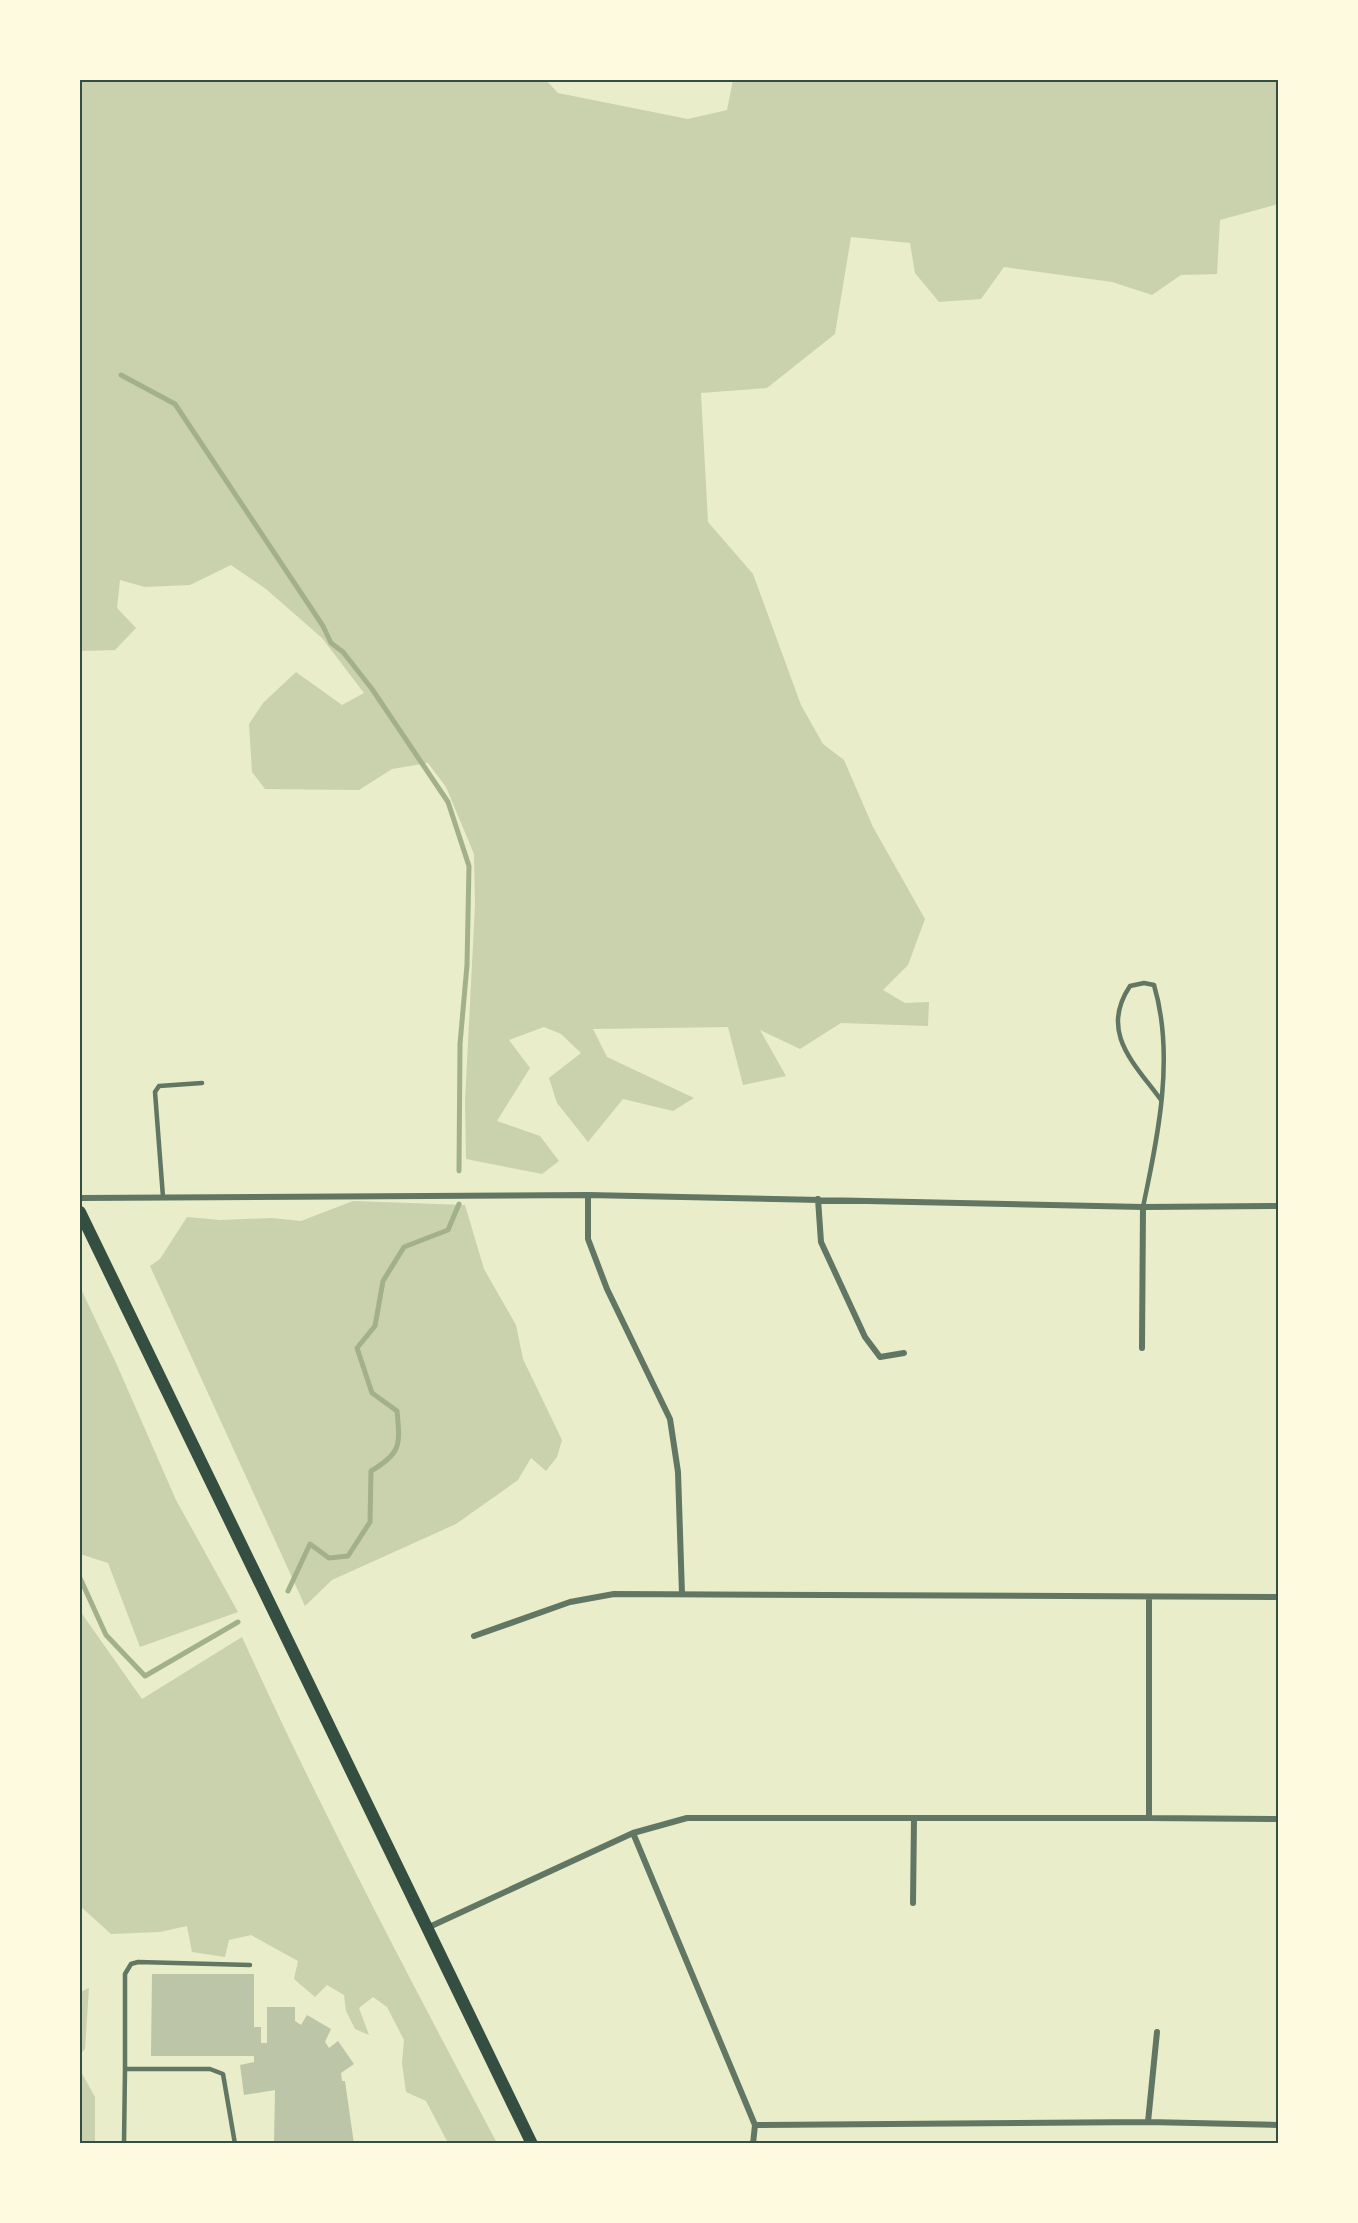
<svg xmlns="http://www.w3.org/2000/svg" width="1358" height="2223" viewBox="0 0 1358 2223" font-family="Lato,sans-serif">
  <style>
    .green { fill: #cad2ad }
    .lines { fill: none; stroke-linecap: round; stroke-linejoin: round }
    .stream { stroke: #a3b18a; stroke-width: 5 }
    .building { fill: #bcc5a7 }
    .service { stroke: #617663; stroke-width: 4.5 }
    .minor { stroke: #617663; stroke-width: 6 }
    .secondary { stroke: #344e41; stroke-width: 12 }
    .neatline { fill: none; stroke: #344e41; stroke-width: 2 }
  </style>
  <rect width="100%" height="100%" fill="#e9edc9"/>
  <path class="green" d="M80,80H546L558,93L688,119L727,110L733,80H1278V204L1220,220L1217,274L1181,275L1152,295L1112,282L1004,267L981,299L939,302L915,273L910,243L851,237L835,334L767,388L701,393L708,522L753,574L801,705L823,744L844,760L873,827L925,919L908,965L883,990L905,1003L929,1002L928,1026L841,1023L800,1049L760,1030L786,1076L743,1085L728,1027L593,1029L607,1057L694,1098L673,1111L623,1099L588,1142L557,1103L549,1078L581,1053L561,1034L544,1027L509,1040L530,1068L497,1121L540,1136L559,1161L542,1174L466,1159L465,1101L475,905L474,854L446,787L428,763L392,769L359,790L265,789L252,772L249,724L263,703L296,672L342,705L364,693L322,638L266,589L231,565L190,585L145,587L120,580L117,608L136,628L115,650L80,651Z
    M353,1201L465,1205L484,1269L516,1325L523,1359L562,1440L557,1457L546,1471L531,1458L518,1480L456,1524L332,1580L305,1606L150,1266L160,1259L187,1217L220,1220L272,1218L301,1221Z
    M80,1287L117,1365L176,1500L238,1612L140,1647L108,1563L80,1554Z
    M80,1611L142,1699L242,1637C320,1809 408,1976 497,2143H448L426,2101L406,2092L402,2063L404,2040L387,2007L373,1997L359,2008L369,2035L355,2029L346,2011L344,1995L327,1985L315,1997L294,1979L298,1961L251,1935L229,1940L225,1957L192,1952L187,1926L160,1932L111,1934L80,1906Z
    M89,1988L85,2049L80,2054V1992Z
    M80,2070L95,2097V2143H80Z"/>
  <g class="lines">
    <path class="stream" d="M121,375L175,404L323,626L331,643L343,652L372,689L448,802L469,866L467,965L460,1044L459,1171
      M80,1578L106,1635L145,1676L238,1622
      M288,1591L310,1544L329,1558L348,1556L370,1522L371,1471C402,1453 400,1444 397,1411L372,1393L357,1348L375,1326L383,1281L404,1247L448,1230L459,1204"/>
  </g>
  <path class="building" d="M152,1974H254V2027H261V2043H267V2007H295V2021L301,2025L307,2015L331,2029L325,2042L329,2048L338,2041L354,2064L341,2073L342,2081H345L354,2144H274L275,2090L244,2095L240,2065L254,2062V2056H151Z"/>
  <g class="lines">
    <path class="service" d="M163,1197L155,1092L159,1086L202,1083
      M1143,1207C1158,1136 1175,1056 1154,985L1144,983L1130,986C1099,1032 1134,1063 1161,1100
      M125,2069V1974L131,1964L138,1962L250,1965
      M124,2144L125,2069H210L223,2074L235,2144"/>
    <path class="minor" d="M588,1195V1239L607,1289L670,1419L678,1472L682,1594
      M80,1198L588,1195L1143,1207L1278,1206
      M818,1199L821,1242L865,1337L880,1357L904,1353
      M1142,1348L1143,1207
      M474,1636L570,1602L614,1594L1278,1597
      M1149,1818V1597
      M633,1833L755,2125L753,2144
      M913,1903L914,1818
      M427,1928L633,1833L687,1818H1149L1278,1819
      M1148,2122L1157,2032
      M755,2125L1148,2122L1278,2125"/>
    <path class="secondary" d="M80,1212L532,2144"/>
  </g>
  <rect width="1358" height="2223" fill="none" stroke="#fefae0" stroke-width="162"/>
  <rect x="81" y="81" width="1196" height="2061" class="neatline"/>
</svg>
